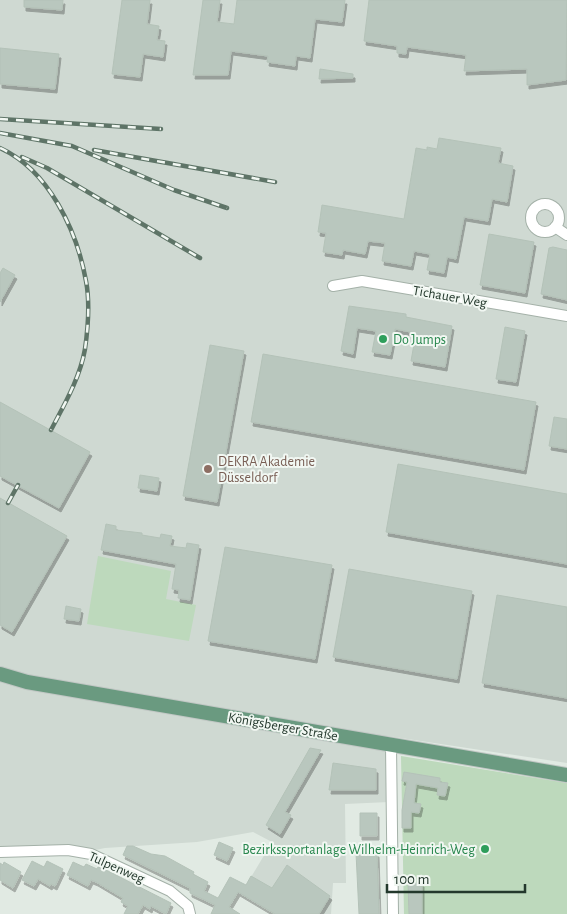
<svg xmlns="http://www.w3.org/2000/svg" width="567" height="914" viewBox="0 0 567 914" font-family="'Alegreya Sans',sans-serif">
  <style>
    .built { fill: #cfd9d2 }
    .green { fill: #bdd9bc }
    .building { fill: #b9c7be; stroke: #b4c2b8; filter: url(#shadow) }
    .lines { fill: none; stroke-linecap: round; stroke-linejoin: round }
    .minor-casing { stroke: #a4b1a8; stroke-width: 12 }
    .major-casing { stroke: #c1c7c4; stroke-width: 16 }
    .minor { stroke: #fff; stroke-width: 10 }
    .major { stroke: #6a9a80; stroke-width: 14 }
    .rail-casing { stroke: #5e7467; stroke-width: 4.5 }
    .rail { stroke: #f1f7f2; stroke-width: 2.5; stroke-dasharray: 8; stroke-linecap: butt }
    .leisure-dot { fill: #2e9e5b; stroke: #f1f7f2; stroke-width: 2 }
    .education-dot { fill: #8d6e63; stroke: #f1f7f2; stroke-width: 2 }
    .labels { text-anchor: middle; stroke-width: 4; stroke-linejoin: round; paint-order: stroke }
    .street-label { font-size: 14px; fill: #23382c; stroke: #f1f7f2 }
    .leisure-label { font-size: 14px; fill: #27864d; stroke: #f1f7f2; text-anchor: start }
    .education-label { font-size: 14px; fill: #785e54; stroke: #f1f7f2; text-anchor: start }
  </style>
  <defs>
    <filter id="shadow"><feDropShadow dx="2" dy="4" stdDeviation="0" flood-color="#0004"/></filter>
  </defs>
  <rect width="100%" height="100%" fill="#e1eae3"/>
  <path class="built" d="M0,0H567V763L388,736L389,802L345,804L346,883H333L331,914H275L241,894L272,842L253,832L197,842L105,848L85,852L0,851Z"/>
  <path class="green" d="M98,556L171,571L166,599L196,605L189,641L87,624Z
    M401,756L567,783V914H404Z"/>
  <path class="building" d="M24,0H63L62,10L24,7Z
    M122,0H150L147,24L159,26L157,40L165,41L163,57L143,54L140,77L112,74Z
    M203,0H220L217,22L234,24L237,0H345L342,22L315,19L310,58L296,56L295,66L267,62L268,56L231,51L228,75H193Z
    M369,0H567L566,80L527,85V69L464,71L466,55L407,47L406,54L397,53V46L364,41Z
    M0,48L59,54L55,89L0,84Z
    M320,69L353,74V78L319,79Z
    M439,138L501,148L498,163L513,166L507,202L492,199L488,221L464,217L456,259L447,257L444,273L427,270L430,254L414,251L411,266L382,261L385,243L368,241L365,254L343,250L342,255L323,252L326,233L318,232L322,205L404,219L416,148L427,150V147L437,149Z
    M489,234L534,242L525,293L480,285Z
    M553,247L567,250V300L541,294L549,248Z
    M3,268L15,275L0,302V273Z
    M349,306L406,314V317L452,326L445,367L411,361L416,333L395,329L390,355L372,352L376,331L357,328L353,354L341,351Z
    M505,327L525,331L516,382L496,379Z
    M210,345L244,351L217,502L183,496Z
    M263,354L536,402L524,470L251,422Z
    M0,402L90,452L59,508L0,476Z
    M554,417L567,419V449L549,446Z
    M398,464L567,494V564L386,532Z
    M140,475L159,478L157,491L138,488Z
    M0,498L67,536L12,632L0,625Z
    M106,524L116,526V530L142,533V535L160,538L161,534L172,536L170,546L186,548L187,543L199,545L190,600L178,598L179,590L172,589L176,564L101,550Z
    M225,547L332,565L315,659L208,641Z
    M349,569L472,591L457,679L333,657Z
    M497,595L567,607V698L482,683Z
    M66,606L81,609L79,621L64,619Z
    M310,748L321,750L285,812L291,815L280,834L266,825Z
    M333,763L376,769V790H329Z
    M404,772L440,778V782L448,783L445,796L437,795L438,788L416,784L414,803L421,804L419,813L411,812V828H402V810L407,782L402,781Z
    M360,813H377V836H360Z
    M219,842L233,848L227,861L214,855Z
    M127,846H133L151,854L165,856L194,872L193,874L208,882L204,891L218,898L230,877L246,885L251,876L272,888L287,865L330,896L319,914H275L238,892L229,907L240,914H211L215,905L190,893V888L123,855Z
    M356,853H377L379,914H359Z
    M32,861L44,867L47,861L63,869L55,886L51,884L50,886L38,879L34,886L22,880Z
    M4,862L21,872L13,888L0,880V863L3,865Z
    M73,862L84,867L86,864L97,869L98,867L108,871L171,903L166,914L151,906L150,909L143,905L138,914H124L128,906L121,902L123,898L96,882L91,880L88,886L67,875Z
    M408,883H422V914H409Z"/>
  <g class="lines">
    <defs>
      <path id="minor" d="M531 218a14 14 0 1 1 28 0a14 14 0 1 1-28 0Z
        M555,227L567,235
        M333,286L362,281L567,316
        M391,745L393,914
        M0,852L68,850L91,854L170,891L188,906L190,914"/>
      <path id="major" d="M0,674L27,682L567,775"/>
    </defs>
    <use href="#minor" class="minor-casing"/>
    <use href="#major" class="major-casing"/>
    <use href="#minor" class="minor"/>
    <use href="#major" class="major"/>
    <defs>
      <path id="rail" d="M0,119L161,129
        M0,133L72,146L174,190L227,208
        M0,148C49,170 77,231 86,281C90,302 88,328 85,349C80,378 64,405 51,430
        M94,150L275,182
        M22,157L47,168L200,258
        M8,503L18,485"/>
    </defs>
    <use href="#rail" class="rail-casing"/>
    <use href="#rail" class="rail"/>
  </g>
  <g class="leisure-dot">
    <circle cx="383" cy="339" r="5"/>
    <circle cx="485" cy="849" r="5"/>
  </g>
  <circle class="education-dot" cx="208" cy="469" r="5"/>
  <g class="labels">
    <g class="street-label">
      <text transform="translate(450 296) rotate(10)" y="5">Tichauer Weg</text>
      <text transform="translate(283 726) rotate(10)" y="5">Königsberger Straße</text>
      <text transform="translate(117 867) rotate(24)" y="5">Tulpenweg</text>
    </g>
    <g class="leisure-label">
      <text x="393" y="344">Do Jumps</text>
      <text x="475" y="854" text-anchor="end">Bezirkssportanlage Wilhelm-Heinrich-Weg</text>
    </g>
    <g class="education-label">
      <text x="218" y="466">DEKRA Akademie<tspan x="218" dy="16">Düsseldorf</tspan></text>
    </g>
  </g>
  <path d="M387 884v8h138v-8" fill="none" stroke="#23382c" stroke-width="2.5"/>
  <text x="394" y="884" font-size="15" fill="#23382c" stroke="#f1f7f2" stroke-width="4" paint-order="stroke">100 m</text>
</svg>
